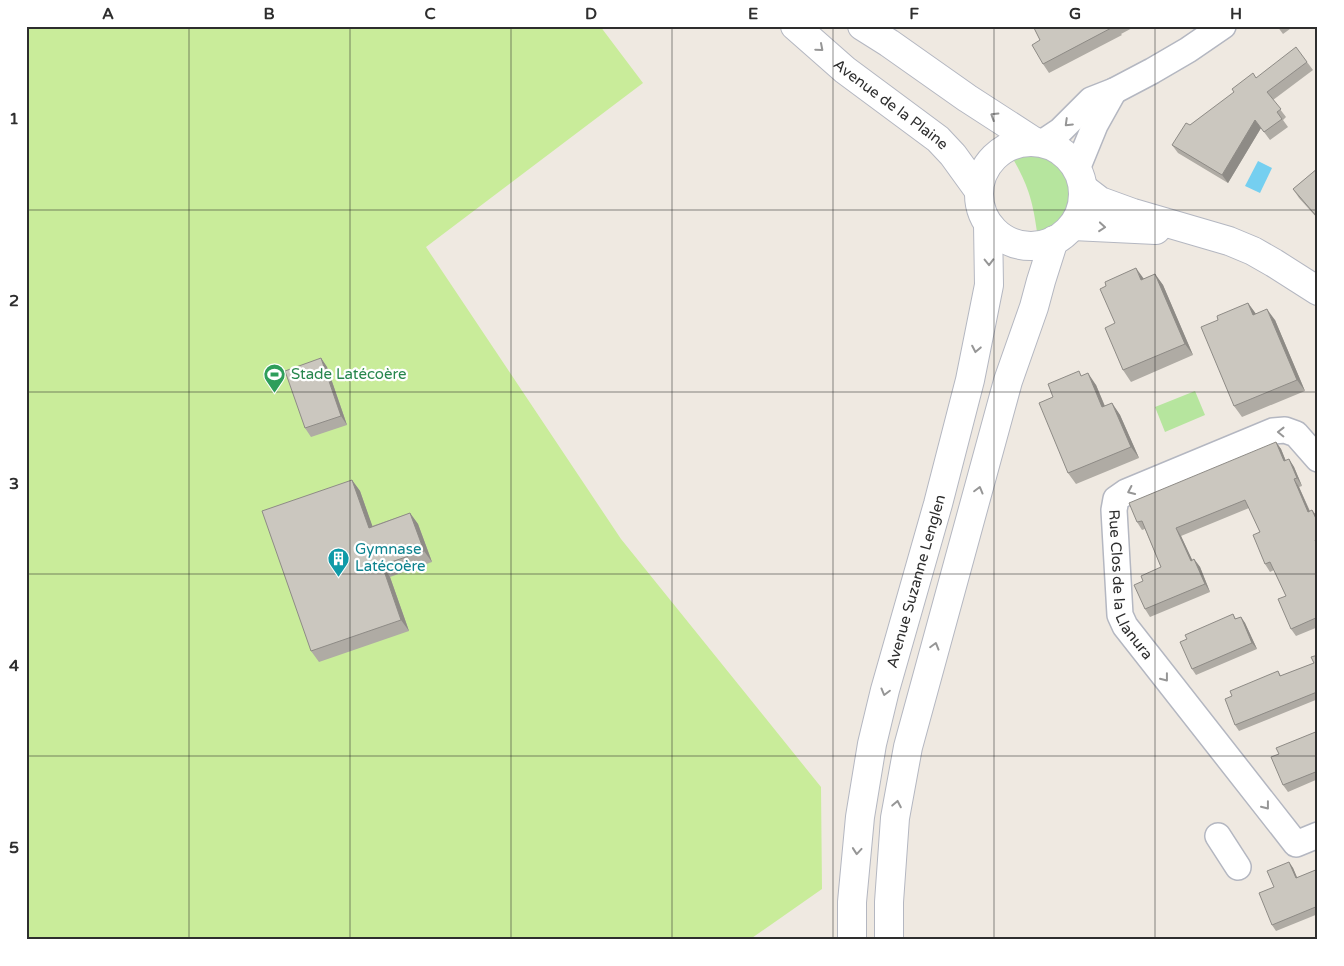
<svg xmlns="http://www.w3.org/2000/svg" width="1344" height="966" viewBox="0 0 1344 966" font-family="'Varela Round',sans-serif">
  <style>
    .green { fill: #b6e59e }
    .pitch { fill: #c9ec9a }
    .water { fill: #75cff0 }
    .lines { fill: none; stroke-linecap: round; stroke-linejoin: round }
    .street-casing { stroke: #b4b7c1; stroke-width: 28 }
    .secondary-casing { stroke: #b4b7c1; stroke-width: 30 }
    .street { stroke: #fff; stroke-width: 25 }
    .secondary { stroke: #fff; stroke-width: 28 }
    .wall { fill: #afaba4 }
    .shaded-wall { fill: #8e8b86 }
    .building { fill: #cbc7bf; stroke: #8e8b86 }
    .oneway { stroke: #969696 }
    .grid { fill: none; stroke: #2e2e2e; stroke-width: 1; stroke-opacity: 0.55 }
    .labels { text-anchor: middle; stroke-width: 4.5; stroke-linejoin: round; paint-order: stroke }
    .street-label { font-size: 15px; fill: #2e2e2e; stroke: #fff }
    .leisure-label { font-size: 15px; fill: #27864d; stroke: #fff; text-anchor: start }
    .culture-label { font-size: 15px; fill: #0d838f; stroke: #fff; text-anchor: start }
    .neatline { fill: none; stroke: #2e2e2e; stroke-width: 2 }
    .grid-label { font-size: 16px; text-anchor: middle; font-weight: bold; fill: #2e2e2e }
  </style>
  <rect width="100%" height="100%" fill="#efe9e1"/>
  <path class="green" d="M1026,154C1079,150 1089,222 1037,232C1033,202 1028,185 1013,159L1017,156Z
    M1195,391L1205,415L1165,432L1155,407Z"/>
  <path class="pitch" d="M26,26H600L643,83L426,247L621,539L821,787L822,889L749,940H26Z"/>
  <path class="water" d="M1258,161L1272,168L1260,193L1245,186Z"/>
  <g class="lines">
    <defs>
      <g id="street">
        <path d="M1042,143L1060,131L1091,100L1114,91L1152,71L1188,50L1223,26"/>
        <path d="M1077,169L1095,125L1114,91"/>
        <path id="s1" d="M1318,459L1296,434L1285,430L1273,431L1126,492L1116,499L1114,510L1120,615L1125,626L1296,844L1318,835"/>
        <path d="M1218,836L1238,867"/>
      </g>
      <g id="secondary">
        <path id="s2" d="M795,26L845,70L938,139L953,155L979,191"/>
        <path d="M862,26L889,43L967,98L1035,142"/>
        <circle cx="1031" cy="194" r="52"/>
        <path d="M1083,188L1100,201L1133,213L1229,241L1253,251L1274,263L1318,291"/>
        <path d="M1073,226L1156,230"/>
        <path id="s3" d="M852,940V902L860,817L872,744L885,690L938,504L970,380L989,285L988,224"/>
        <path d="M889,940V902L895,818L908,747L1008,381L1034,307L1041,281L1054,240"/>
      </g>
    </defs>
    <use href="#street" class="street-casing"/>
    <use href="#secondary" class="secondary-casing"/>
    <use href="#street" class="street"/>
    <use href="#secondary" class="secondary"/>
  </g>
  <path class="wall" d="M1033,26H1136L1121,34L1122,35L1049,73L1043,64L1040,40Z
    M1277,26H1294L1283,34Z
    M1307,62L1313,70L1273,100L1286,117L1283,120L1288,127L1270,140L1261,128L1228,183L1178,153L1172,145L1190,125L1256,78Z
    M1318,168V219L1299,198L1293,189Z
    M1155,274L1163,285L1193,355L1131,382L1123,370L1115,323L1144,279Z
    M1248,303L1256,314L1275,320L1305,391L1242,417L1234,406L1218,320Z
    M321,358L327,367L347,425L311,437L305,428Z
    M1082,376L1096,385L1105,406L1112,403L1120,415L1139,458L1076,484L1068,473L1053,397Z
    M1276,442L1281,449L1286,461L1289,459L1294,467L1302,486L1299,487L1310,511L1312,510L1318,518V627L1296,636L1291,629L1286,596L1274,570L1270,572L1265,564L1260,532L1249,508L1181,536L1192,560L1194,559L1200,567L1210,592L1150,617L1145,609L1143,581L1161,567L1145,529L1142,530L1137,522Z
    M352,480L360,491L372,526L410,513L418,524L432,562L390,577L409,631L319,662L311,651Z
    M1233,614L1236,619L1241,617L1245,623L1257,649L1196,675L1192,669L1187,639Z
    M1318,655V699L1239,731L1235,725L1232,696L1278,671L1281,676L1314,663Z
    M1318,731V779L1288,792L1283,785L1279,754Z
    M1289,862L1293,868L1297,878L1318,869V914L1276,931L1272,925Z"/>
  <path class="shaded-wall" d="M1255,120L1261,128L1228,183L1222,175Z
    M1136,268L1144,279L1141,280Z
    M1155,274L1163,285L1193,355L1185,344Z
    M1248,303L1256,314L1253,315Z
    M1267,309L1275,320L1305,391L1297,380Z
    M321,358L327,367L347,425L341,416Z
    M1088,373L1096,385L1110,419L1102,407Z
    M1112,403L1120,415L1139,458L1131,447Z
    M1276,442L1281,449L1289,469L1284,461Z
    M1289,459L1294,467L1302,486L1297,478Z
    M1294,479L1299,487L1313,519L1308,512Z
    M352,480L360,491L377,539L369,528Z
    M1312,510L1318,518V523Z
    M410,513L418,524L432,562L424,551Z
    M1176,528L1181,536L1196,568L1191,561Z
    M1194,559L1200,567L1210,592L1205,584Z
    M382,565L390,577L409,631L401,620Z
    M1241,617L1245,623L1257,649L1252,643Z
    M1289,862L1293,868L1300,884L1296,878Z"/>
  <path class="building" d="M1033,26H1115L1043,64L1032,45L1040,40Z
    M1296,47L1307,62L1267,92L1281,109L1277,112L1282,119L1264,132L1255,120L1222,175L1172,145L1186,123L1190,125L1234,92L1232,89L1253,73L1256,78Z
    M1318,168V218L1293,189Z
    M1136,268L1141,280L1155,274L1185,344L1123,370L1105,328L1115,323L1100,289L1106,286L1105,282Z
    M1248,303L1253,315L1267,309L1297,380L1234,406L1201,327L1218,320L1217,316Z
    M321,358L341,416L305,428L285,371Z
    M1079,371L1081,376L1088,373L1102,407L1112,403L1131,447L1068,473L1039,403L1053,397L1048,384Z
    M1276,442L1284,461L1289,459L1297,478L1294,479L1308,512L1312,510L1318,523V539L1315,540L1318,547V617L1291,629L1278,599L1286,596L1270,562L1265,564L1253,535L1260,532L1245,500L1176,528L1191,561L1194,559L1205,584L1145,609L1134,585L1143,581L1141,576L1161,567L1142,521L1137,522L1129,503Z
    M352,480L369,528L410,513L424,551L382,565L401,620L311,651L262,511Z
    M1233,614L1235,619L1241,617L1252,643L1192,669L1180,642L1187,639L1185,635Z
    M1318,655V693L1317,692L1235,725L1225,699L1232,696L1230,691L1278,671L1280,676L1314,663L1311,657Z
    M1318,731V771L1283,785L1271,757L1279,754L1276,748Z
    M1289,862L1296,878L1318,869V906L1272,925L1259,893L1274,887L1267,871Z"/>
  <defs><path id="oneway-chevron" d="M-2-3.5L2.5 0L-2 3.5" fill="none" stroke-width="1.6" stroke-linecap="round" stroke-linejoin="round" transform="scale(1.25)"/></defs>
  <g class="oneway">
    <use href="#oneway-chevron" transform="translate(820 48) rotate(41)"/>
    <use href="#oneway-chevron" transform="translate(994 116) rotate(-148)"/>
    <use href="#oneway-chevron" transform="translate(1068 123) rotate(136)"/>
    <use href="#oneway-chevron" transform="translate(1102 227) rotate(5)"/>
    <use href="#oneway-chevron" transform="translate(989 262) rotate(89)"/>
    <use href="#oneway-chevron" transform="translate(976 349) rotate(101)"/>
    <use href="#oneway-chevron" transform="translate(1281 432) rotate(-179)"/>
    <use href="#oneway-chevron" transform="translate(979 490) rotate(-75)"/>
    <use href="#oneway-chevron" transform="translate(1131 491) rotate(155)"/>
    <use href="#oneway-chevron" transform="translate(935 646) rotate(-74)"/>
    <use href="#oneway-chevron" transform="translate(1165 678) rotate(52)"/>
    <use href="#oneway-chevron" transform="translate(885 692) rotate(105)"/>
    <use href="#oneway-chevron" transform="translate(897 804) rotate(-79)"/>
    <use href="#oneway-chevron" transform="translate(1266 806) rotate(52)"/>
    <use href="#oneway-chevron" transform="translate(857 851) rotate(95)"/>
  </g>
  <path class="grid" d="M189,26V940M350,26V940M511,26V940M672,26V940M833,26V940M994,26V940M1155,26V940M26,210H1318M26,392H1318M26,574H1318M26,756H1318"/>
  <defs>
    <symbol id="stadium-pin" viewBox="-11 -11 22 30"><path d="M0 17L-7.5 6A9.5 9.5 0 1 1 7.5 6Z" fill="#2e9e5b" stroke="#fff"/><path d="M0-5a6.5 5 0 1 0 0 10a6.5 5 0 1 0 0-10ZM-3.5-1.8h7v3.6h-7Z" fill="#fff"/></symbol>
    <symbol id="building-pin" viewBox="-11 -11 22 30"><path d="M0 17L-7.5 6A9.5 9.5 0 1 1 7.5 6Z" fill="#0f9aa8" stroke="#fff"/><path d="M-4-6H4V6H1V3H-1V6H-4ZM-2.5-4.3h1.7v1.8h-1.7ZM.8-4.3h1.7v1.8H.8ZM-2.5-1h1.7V.8h-1.7ZM.8-1h1.7V.8H.8Z" fill="#fff"/></symbol>
  </defs>
  <g fill-rule="evenodd">
    <use href="#stadium-pin" x="262" y="362" width="25" height="34"/>
    <use href="#building-pin" x="326" y="546" width="25" height="34"/>
  </g>
  <g class="labels">
    <g class="street-label">
      <text dy="5" stroke="none"><textPath href="#s2" startOffset="124">Avenue de la Plaine</textPath></text>
      <text dy="5" stroke="none"><textPath href="#s3" startOffset="366">Avenue Suzanne Lenglen</textPath></text>
      <text dy="5" stroke="none"><textPath href="#s1" startOffset="318">Rue Clos de la Llanura</textPath></text>
    </g>
    <g class="leisure-label">
      <text x="291" y="379">Stade Latécoère</text>
    </g>
    <g class="culture-label">
      <text x="355" y="554">Gymnase<tspan x="355" dy="17">Latécoère</tspan></text>
    </g>
  </g>
  <rect width="1344" height="966" fill="none" stroke="#ffffff" stroke-width="55"/>
  <rect x="28" y="28" width="1288" height="910" class="neatline"/>
  <g class="grid-label">
    <text x="108" y="19">A</text>
    <text x="269" y="19">B</text>
    <text x="430" y="19">C</text>
    <text x="591" y="19">D</text>
    <text x="753" y="19">E</text>
    <text x="914" y="19">F</text>
    <text x="1075" y="19">G</text>
    <text x="1236" y="19">H</text>
    <text x="14" y="124">1</text>
    <text x="14" y="306">2</text>
    <text x="14" y="489">3</text>
    <text x="14" y="671">4</text>
    <text x="14" y="853">5</text>
  </g>
</svg>
